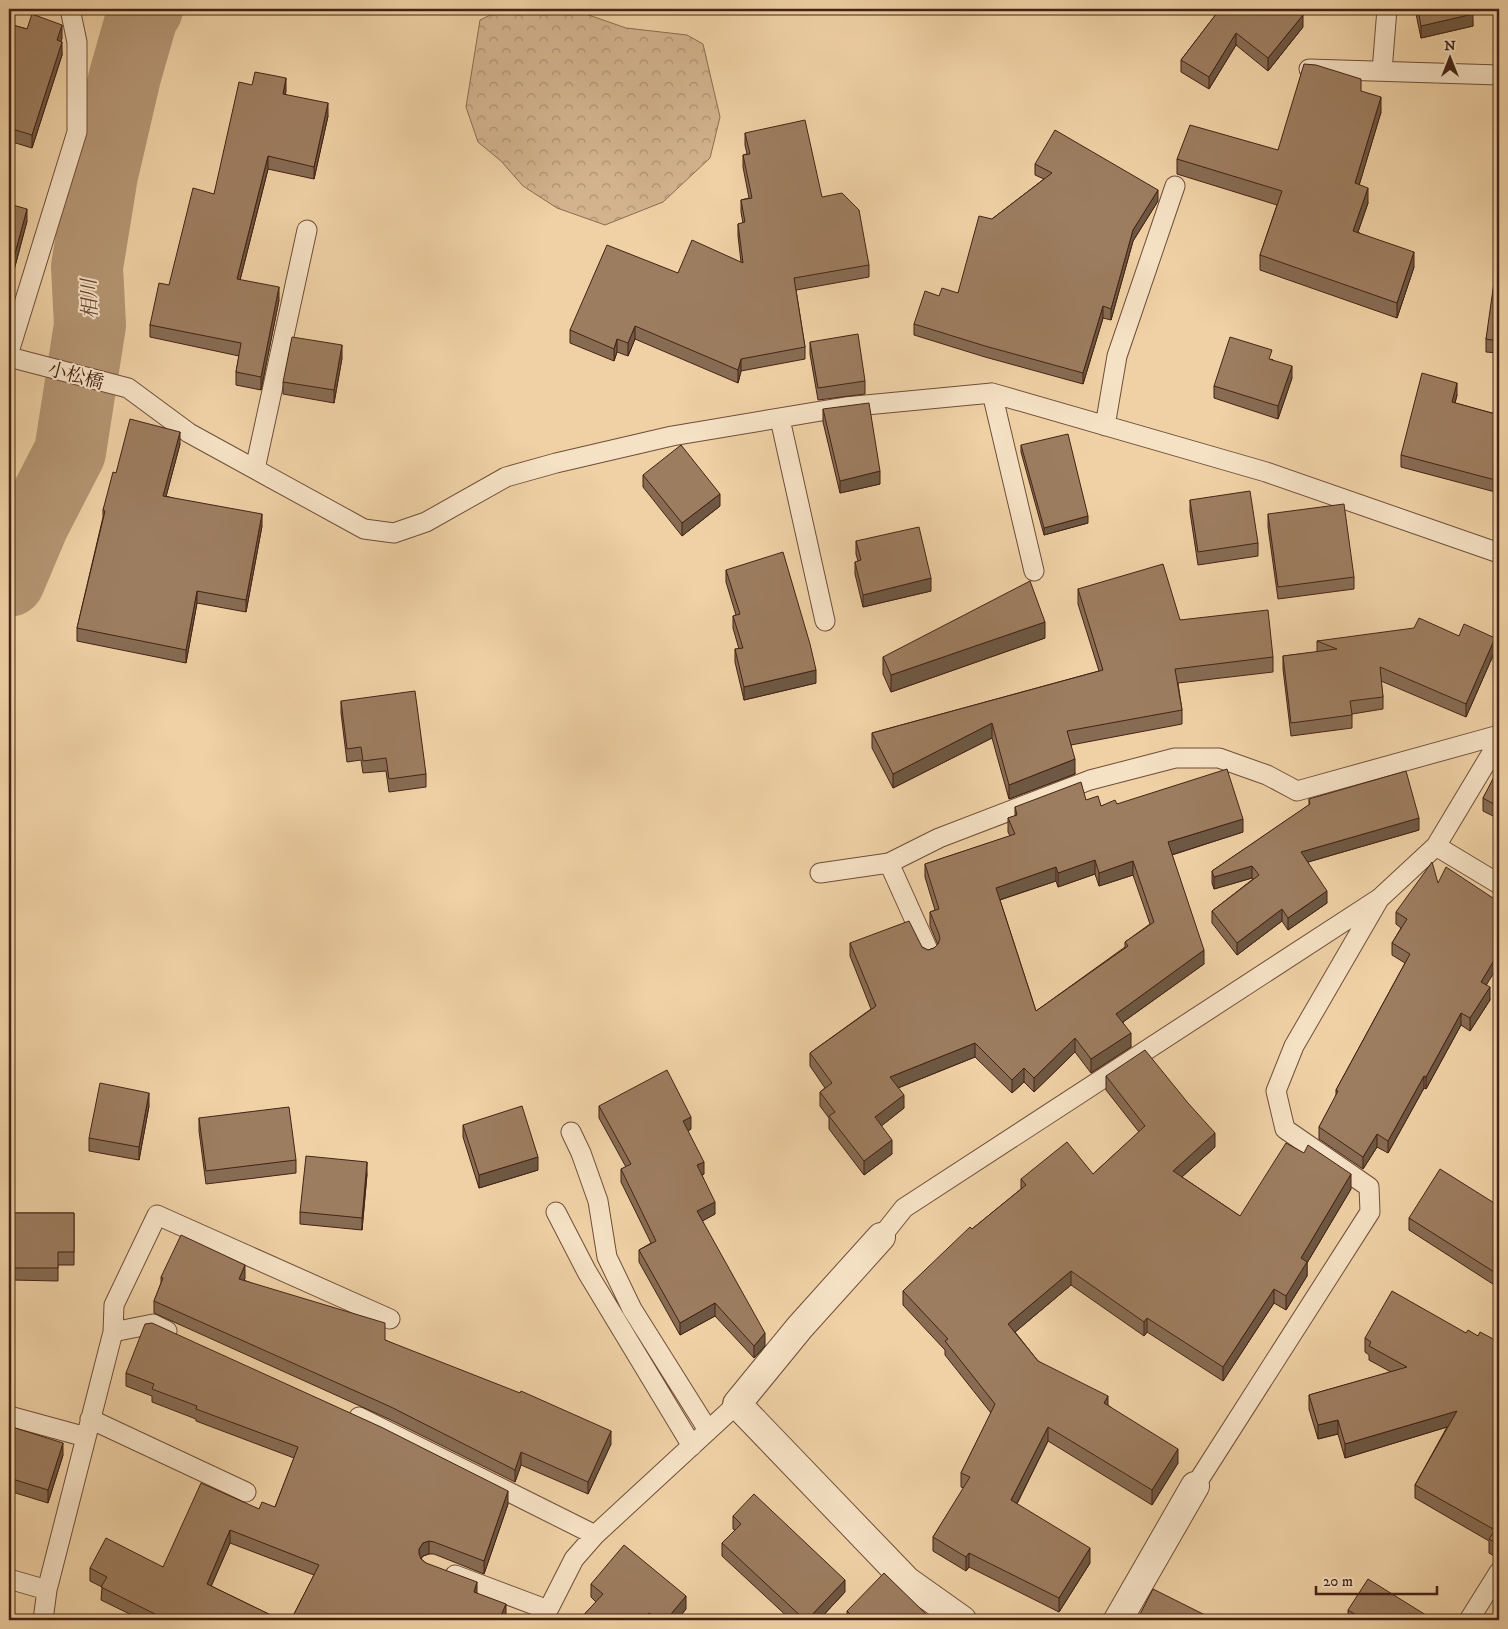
<svg xmlns="http://www.w3.org/2000/svg" width="1508" height="1629" viewBox="0 0 1508 1629" font-family="'IM FELL DW Pica','Noto Serif JP',serif">
  <style>
    .forest { fill: url(#forest-crowns); stroke: #8b6b51 }
    .lines { fill: none; stroke-linecap: round; stroke-linejoin: round }
    .river { stroke: #b59674; stroke-width: 72 }
    .service-casing { stroke: #6f4e39; stroke-width: 21 }
    .minor-casing { stroke: #6f4e39; stroke-width: 30 }
    .service { stroke: #f5e1c4; stroke-width: 19 }
    .minor { stroke: #f5e1c4; stroke-width: 28 }
    .wall { fill: #876c53; stroke: #442315; fill-rule: evenodd }
    .shaded-wall { fill: #6e5843; stroke: #442315 }
    .building { fill: #9d7d60; stroke: #442315; fill-rule: evenodd }
    .labels { text-anchor: middle; stroke-width: 4; stroke-linejoin: round; paint-order: stroke }
    .street-label { font-size: 19px; fill: #442315; stroke: #f5e1c4 }
    .water-label { font-size: 20px; font-style: italic; fill: #664632; stroke: #f5e1c4 }
  </style>
  <defs>
    <pattern id="forest-crowns" width="20" height="18" patternUnits="userSpaceOnUse" patternTransform="scale(1.25)"><rect width="20" height="18" fill="#d2b38d"/><path d="M2 6a3 3 0 1 1 6 0M12 15a3 3 0 1 1 6 0" fill="none" stroke="#ac9172"/></pattern>
  </defs>
  <rect width="100%" height="100%" fill="#efd1a5"/>
  <filter id="stains"><feTurbulence type="fractalNoise" baseFrequency=".004" numOctaves="4"/><feColorMatrix values="0 0 0 0 .2 0 0 0 0 .09 0 0 0 0 .02 0 0 0 .5 -.17"/></filter>
  <radialGradient id="worn" r=".72"><stop offset=".6" stop-color="#630" stop-opacity="0"/><stop offset="1" stop-color="#630" stop-opacity=".3"/></radialGradient>
  <path class="forest" d="M503,9H539L583,13L626,28L687,35L703,44L720,117L710,158L663,202L605,225L557,208L523,186L501,161L478,142L466,107L480,20Z"/>
  <g class="lines">
    <path class="river" d="M9,581L33,524L70,452L90,325L87,267L102,175L125,76L143,13L147,9"/>
    <defs>
      <path id="service" d="M1309,69L1499,75
        M1382,71L1387,9
        M9,352L77,132V42L70,9
        M9,357L128,388L189,433L364,529L394,533L426,522L506,477L556,463L672,436L845,407L992,393L1266,472L1499,553
        M992,393L1034,571
        M780,419L825,621
        M1105,426L1117,356L1175,186
        M255,469L307,230
        M1436,846L1499,884
        M889,863L929,952
        M820,873L889,863L939,838L1090,780L1175,758H1219L1267,775L1297,791L1499,735
        M571,1132L581,1153L598,1201L607,1257L632,1309L708,1430
        M556,1212L587,1272L692,1446
        M881,1237L904,1208L1380,898L1436,846L1499,741
        M113,1332L114,1305L157,1215L390,1319
        M9,1416L86,1437
        M359,1417L595,1535
        M90,1419L246,1492
        M1195,1486L1370,1212L1369,1187L1285,1129L1276,1091L1294,1046L1378,901
        M455,1575L548,1610
        M9,1579L47,1590
        M43,1620L47,1590L113,1332L153,1324L167,1331
        M543,1620L574,1559L595,1535L737,1404
        M1469,1620L1499,1572"/>
      <path id="minor" d="M881,1237L800,1327L737,1404L907,1581L962,1620
        M1118,1620L1195,1486"/>
    </defs>
    <use href="#service" class="service-casing"/>
    <use href="#minor" class="minor-casing"/>
    <use href="#service" class="service"/>
    <use href="#minor" class="minor"/>
  </g>
  <path class="wall" d="M1220,9L1303,27L1268,71L1236,45L1209,89L1181,72V60Z
    M1415,9H1487L1472,12L1473,26L1421,38Z
    M9,24L27,29L62,38L61,41L62,55L32,148L9,141Z
    M252,85L286,91L285,94L328,116L314,179L268,169L240,280L279,300L261,390L236,385V372L239,356L150,337V325L169,285L214,194Z
    M1361,91L1381,112L1359,185L1368,203L1358,232L1414,267L1397,318L1260,270V255L1277,205L1177,174V159L1278,150Z
    M745,133L869,265V277L796,290L805,347V359L741,371L738,383L635,339L628,356L617,352L614,361L570,343V330L678,273L741,262L738,236V224L743,223L741,212V200L749,198L743,167V155L747,154L745,145Z
    M1035,164L1158,201L1133,241L1111,320L1103,318L1083,384L985,357L914,335V324L939,296L958,293L992,219L1044,179L1035,175Z
    M9,204L27,221L10,285L9,284Z
    M1499,282V353L1486,352V339Z
    M810,342L865,381V394L818,400L810,354Z
    M342,358L334,403L283,394V382Z
    M1272,359L1292,378L1278,419L1214,398V386Z
    M1457,395L1455,403L1499,415V493L1401,467V455Z
    M823,409L880,484L840,493L823,422Z
    M180,444L166,496L262,526L246,612L197,603L186,663L77,641V628L103,517V510L116,473Z
    M1021,445L1088,523L1044,535L1021,452Z
    M643,475L720,506L682,536L643,487Z
    M1499,496V516L1497,515V503Z
    M1190,500L1258,543V556L1198,565L1190,512Z
    M1268,514L1354,577V589L1278,599L1268,527Z
    M856,541L931,591L863,607L855,574V562L858,561L856,554Z
    M726,570L816,683L744,700L735,662V649H739L733,628V616L736,615L726,582Z
    M1078,589L1180,620L1273,657V672L1178,683L1182,710V724L1071,745L1075,774L1009,799L992,738L893,788L872,748V733L1099,671L1078,604Z
    M1459,636L1495,651L1466,717L1381,681L1383,697V709L1352,714V728L1291,736L1283,669V656L1317,652V641Z
    M1045,638L891,692L883,674V657Z
    M341,701L426,774V787L389,792L386,771L363,773L361,760L347,762L341,713Z
    M1499,770V819L1483,811V798Z
    M1309,799L1419,830L1308,862L1327,903L1288,930L1282,921L1237,955L1212,923V911L1253,879L1252,878L1214,889L1212,883V871L1309,805Z
    M1086,800L1101,806L1117,804L1243,832L1172,855L1204,964L1123,1022L1131,1047L1091,1073L1075,1052L1034,1092L1024,1082L1012,1093L975,1057L898,1088L904,1108L881,1126L892,1154L864,1175L829,1129V1118L820,1106V1092L825,1088L810,1066V1053L871,1009L850,956V943L922,947L928,950L934,948L938,945L930,926V912L935,910L925,877V864L1010,836L1008,832V818L1015,816V807ZM1095,874L1099,886L1133,875L1150,924L1125,942V947L1036,1011L1000,900L1056,881L1058,887Z
    M1438,883L1486,985L1490,1000L1470,1031L1461,1025L1426,1089L1424,1088L1388,1153L1377,1147L1363,1169L1319,1139V1127L1336,1096V1090L1405,963L1392,955V943L1401,928L1396,924V912Z
    M1106,1076L1215,1147L1182,1177L1240,1216L1351,1189L1307,1263V1276L1286,1310L1274,1303L1223,1381L1147,1332L1144,1336L1071,1285L1015,1332L1038,1361L1108,1405L1178,1463L1152,1505L1048,1441L1017,1504L1090,1563L1059,1612L969,1567L966,1571L933,1551V1537L964,1488L961,1487V1473L991,1413L945,1355V1350L903,1305V1291L972,1229L1021,1189V1179L1093,1174L1139,1132L1106,1090Z
    M149,1106L139,1160L89,1151V1138Z
    M599,1106L691,1129L688,1131L704,1174L702,1175L715,1214L702,1221L765,1346L754,1358L715,1316L680,1335L639,1262V1250L651,1243L621,1182V1169L626,1167L599,1118Z
    M199,1118L296,1160V1173L206,1184L199,1131Z
    M463,1125L538,1170L479,1188L463,1137Z
    M367,1174L362,1230L300,1224V1212Z
    M1499,1206V1288L1409,1230V1218Z
    M12,1213H74V1265H58V1281L12,1280Z
    M161,1277L245,1278L244,1280L385,1340L611,1444L588,1494L521,1465L515,1482L391,1420L154,1313V1301L161,1283Z
    M1466,1333L1478,1336L1499,1342V1559L1489,1553V1541L1415,1498V1485L1447,1427L1345,1458L1338,1434L1318,1439L1309,1409V1395L1391,1372L1369,1360V1355L1365,1352V1338Z
    M126,1373L508,1504L484,1574L434,1554H429L423,1556L421,1559L426,1563L477,1593L506,1617L504,1620H291L314,1575L230,1543L211,1586L281,1620H142L101,1600L102,1587L90,1581V1568L163,1567L259,1509L275,1507L294,1458L196,1421V1419L152,1402V1396L126,1386Z
    M9,1426L63,1455L48,1503L9,1491Z
    M733,1516L845,1592L819,1620H791L722,1556V1543L735,1530L733,1529Z
    M591,1584L686,1609L677,1620H579L596,1602L591,1597Z
    M1348,1610L1434,1620H1348Z
    M847,1611L929,1620H847Z"/>
  <path class="shaded-wall" d="M1469,9H1487L1469,12Z
    M1473,14V26L1421,38V26Z
    M1303,15V27L1268,71V58Z
    M62,25V38L57,53V40Z
    M1236,33V45L1209,89V77Z
    M62,42V55L32,148V135Z
    M286,78V91L283,107V94Z
    M1381,97V112L1355,199V183Z
    M328,103V116L314,179V167Z
    M268,156V169L237,292V279Z
    M1368,188V203L1353,246V231Z
    M1158,190V201L1133,241L1111,320V309L1133,230Z
    M27,209V221L10,285V272Z
    M1414,252V267L1397,318V303Z
    M279,287V300L261,390V377Z
    M1103,306V318L1083,384V373Z
    M635,326V339L628,356V343Z
    M617,339V352L614,361V349Z
    M342,345V358L334,403V390Z
    M741,359V371L738,383V370Z
    M1292,366V378L1278,419V406Z
    M1457,383V395L1452,414V402Z
    M180,432V444L163,508V496Z
    M880,471V484L840,493V481Z
    M720,494V506L682,536V523Z
    M262,514V526L246,612V600Z
    M1088,516V523L1044,535V528Z
    M931,578V591L863,607V595Z
    M197,591V603L186,663V650Z
    M1045,622V638L891,692V675Z
    M1495,638V651L1466,717V704Z
    M816,670V683L744,700V687Z
    M992,723V738L893,788V774Z
    M1075,759V774L1009,799V785Z
    M1419,818V830L1301,864V852Z
    M1243,819V832L1168,856V842Z
    M1095,860V874L1058,887V873Z
    M1133,861V875L1099,886V873Z
    M1252,866V878L1214,889V877Z
    M1056,867V881L996,901V888Z
    M1327,891V903L1288,930V918Z
    M1282,909V921L1237,955V943Z
    M1204,950V964L1116,1027V1014Z
    M1499,952V964L1481,994V982Z
    M1490,987V1000L1470,1031V1018Z
    M1461,1013V1025L1426,1089V1077Z
    M1131,1033V1047L1091,1073V1059Z
    M1075,1038V1052L1034,1092V1078Z
    M975,1043V1057L890,1091V1077Z
    M1024,1068V1082L1012,1093V1080Z
    M1424,1076V1088L1388,1153V1141Z
    M149,1093V1106L139,1160V1147Z
    M904,1095V1108L875,1131V1117Z
    M691,1117V1129L683,1133V1121Z
    M1215,1133V1147L1173,1185V1171Z
    M1377,1134V1147L1363,1169V1157Z
    M892,1140V1154L864,1175V1161Z
    M538,1157V1170L479,1188V1175Z
    M367,1162V1174L362,1230V1218Z
    M704,1162V1174L697,1178V1165Z
    M1351,1174V1189L1307,1263V1276L1286,1310V1296L1301,1258Z
    M715,1202V1214L697,1224V1211Z
    M245,1265V1278L239,1292V1279Z
    M1071,1271V1285L1008,1338V1324Z
    M1274,1289V1303L1223,1381V1367Z
    M715,1303V1316L680,1335V1323Z
    M1147,1318V1332L1144,1336V1322Z
    M765,1333V1346L754,1358V1346Z
    M1108,1396V1410L1104,1403Z
    M1457,1411V1424L1345,1458V1444Z
    M1338,1420V1434L1318,1439V1425Z
    M1048,1427V1441L1011,1515V1500Z
    M611,1431V1444L588,1494V1482Z
    M63,1443V1455L48,1503V1490Z
    M1178,1449V1463L1152,1505V1490Z
    M521,1452V1465L515,1482V1470Z
    M508,1491V1504L484,1574V1561Z
    M230,1530V1543L207,1596V1584Z
    M429,1541V1554L423,1556L419,1561V1566V1549L423,1543Z
    M1090,1548V1563L1059,1612V1598Z
    M969,1553V1567L966,1571V1557Z
    M845,1580V1592L819,1620H807Z
    M477,1582V1595L474,1592Z
    M686,1596V1609L677,1620H666Z
    M506,1604V1617L504,1620H499Z
    M649,1613V1620H643Z"/>
  <path class="building" d="M1220,9H1296L1303,15L1268,58L1236,33L1209,77L1181,60Z
    M1418,9H1471L1473,14L1421,26Z
    M32,14L62,25L57,40L62,42L32,135L9,128V24L27,29Z
    M1304,64L1316,65L1361,79V91L1381,97L1355,183L1368,188L1353,231L1414,252L1397,303L1260,255L1282,191L1177,159L1190,125L1278,150Z
    M255,72L286,78L283,94L328,103L314,167L268,156L237,279L279,287L261,377L236,372L241,343L150,325L159,283L169,285L193,188L214,194L239,82L252,85Z
    M805,120L822,197L842,193L859,210L869,265L794,278L805,347L741,359L738,370L635,326L628,343L617,339L614,349L570,330L607,245L678,273L692,240L743,263L738,224L745,222L741,200L752,198L743,155L750,154L745,133Z
    M1055,130L1158,190L1133,230L1111,309L1103,306L1083,373L985,346L914,324L925,291L939,296L942,288L958,293L979,216L992,219L1052,173L1035,164Z
    M9,204L27,209L10,272H9Z
    M1494,282H1499V341L1486,339Z
    M858,334L865,381L818,388L810,342Z
    M292,337L342,345L334,390L283,382Z
    M1230,337L1272,350L1269,359L1292,366L1278,406L1214,386Z
    M1422,373L1457,383L1452,402L1499,415V481L1401,455Z
    M869,403L880,471L840,481L823,409Z
    M130,419L180,432L163,496L262,514L246,600L197,591L186,650L77,628L105,511L103,510L113,472L116,473Z
    M1068,434L1088,516L1044,528L1021,445Z
    M681,445L720,494L682,523L643,475Z
    M1250,491L1258,543L1198,552L1190,500Z
    M1499,496V504L1497,503Z
    M1344,504L1354,577L1278,587L1268,514Z
    M919,527L931,578L863,595L855,562L861,560L856,541Z
    M783,552L810,644L816,670L744,687L735,649L743,648L733,616L740,614L726,570Z
    M1163,564L1180,620L1268,610L1273,657L1175,669L1182,710L1067,731L1075,759L1009,785L992,723L893,774L872,733L1103,670L1078,589Z
    M1030,581L1045,622L891,675L883,657Z
    M1419,618L1459,636L1464,624L1495,638L1466,704L1380,667L1383,697L1350,701L1352,715L1291,723L1283,656L1337,649L1317,641L1414,628Z
    M415,691L426,774L389,779L386,758L363,761L361,747L347,749L341,701Z
    M1227,769L1243,819L1168,842L1204,950L1116,1014L1131,1033L1091,1059L1075,1038L1034,1078L1024,1068L1012,1080L975,1043L890,1077L904,1095L875,1117L892,1140L864,1161L829,1116L835,1112L820,1092L832,1083L810,1053L876,1006L850,943L909,921L922,947L928,950L934,948L938,944L940,939L939,934L930,912L939,909L925,864L1015,834L1008,818L1017,815L1015,807L1081,782L1086,800L1098,796L1101,806L1115,800L1117,804ZM1095,860L1099,873L1133,861L1154,922L1125,942L1128,946L1036,1011L996,888L1056,867L1058,873Z
    M1498,769L1499,770V807L1483,798Z
    M1406,771L1419,818L1301,852L1327,891L1288,918L1282,909L1237,943L1212,911L1259,875L1252,866L1214,877L1212,871L1310,804L1309,799Z
    M1432,862L1438,883L1446,867L1499,902V952L1481,982L1490,987L1470,1018L1461,1013L1426,1077L1424,1076L1388,1141L1377,1134L1363,1157L1319,1127L1338,1091L1336,1090L1410,954L1392,943L1407,919L1396,912Z
    M1145,1050L1188,1103L1215,1133L1173,1171L1240,1216L1286,1143L1304,1153L1308,1145L1351,1174L1301,1258L1307,1262L1286,1296L1274,1289L1223,1367L1147,1318L1144,1322L1071,1271L1008,1324L1038,1361L1108,1396L1104,1403L1178,1449L1152,1490L1048,1427L1011,1500L1090,1548L1059,1598L969,1553L966,1557L933,1537L970,1477L961,1473L995,1404L945,1341L948,1339L903,1291L970,1227L972,1229L1026,1185L1021,1179L1067,1142L1093,1174L1145,1126L1106,1076Z
    M667,1070L691,1117L683,1121L704,1162L697,1165L715,1202L697,1211L765,1333L754,1346L715,1303L680,1323L639,1250L656,1241L621,1169L631,1164L599,1106Z
    M100,1083L149,1093L139,1147L89,1138Z
    M522,1106L538,1157L479,1175L463,1125Z
    M289,1107L296,1160L206,1171L199,1118Z
    M306,1156L367,1162L362,1218L300,1212Z
    M1440,1169L1499,1206V1275L1409,1218Z
    M12,1213H74V1252H58V1268H12Z
    M181,1235L245,1265L239,1279L385,1323V1340L520,1393L521,1391L611,1431L588,1482L521,1452L515,1470L391,1407L154,1301L163,1278L161,1277Z
    M1392,1291L1466,1333L1468,1330L1478,1336L1480,1332L1499,1342V1545L1489,1539L1495,1530L1415,1485L1457,1411L1345,1444L1338,1420L1318,1425L1309,1395L1407,1367L1369,1346L1371,1342L1365,1338Z
    M152,1323L381,1427L508,1491L484,1561L434,1542L429,1541L423,1543L419,1549V1554L421,1559L426,1563L477,1582L474,1592L506,1604L499,1620H291L319,1565L230,1530L207,1584L281,1620H167L101,1587L107,1577L90,1568L106,1538L163,1567L201,1483L259,1509L262,1502L275,1507L298,1447L196,1409L197,1406L152,1389L154,1384L126,1373L145,1324Z
    M9,1426L63,1443L48,1490L9,1478Z
    M754,1494L845,1580L807,1620H805L722,1543L741,1524L733,1516Z
    M624,1545L686,1596L666,1620H658L649,1613L643,1620H579L603,1594L591,1584Z
    M884,1573L929,1617L926,1620H856L847,1611Z
    M1368,1579L1434,1620H1364L1348,1610Z
    M1153,1589L1215,1620H1137Z"/>
  <g class="labels">
    <g class="street-label">
      <text transform="translate(76 375) rotate(15)" y="7">小松橋</text>
    </g>
    <g class="water-label">
      <text transform="translate(89 299) rotate(-92)" y="7">相川</text>
    </g>
  </g>
  <rect width="1508" height="1629" fill="none" stroke="#efd1a5" stroke-width="30"/>
  <rect x="10" y="10" width="1488" height="1609" fill="none" stroke="#442315" stroke-width="2.5"/>
  <rect x="15" y="15" width="1478" height="1599" fill="none" stroke="#442315"/>
  <g transform="translate(1450 58)" stroke="#f5e1c4" stroke-width="4" paint-order="stroke">
  <path d="M0-4L9 19L0 12L-9 19Z" fill="#442315"/>
  <text y="-8" font-size="14" font-weight="bold" text-anchor="middle" fill="#442315">N</text>
  </g>
  <path d="M1316 1586v8h121v-8" fill="none" stroke="#442315" stroke-width="2.5"/>
  <text x="1323" y="1586" font-size="15" fill="#442315" stroke="#f5e1c4" stroke-width="4" paint-order="stroke">20 m</text>
  <rect width="100%" height="100%" filter="url(#stains)"/>
  <rect width="100%" height="100%" fill="url(#worn)"/>
</svg>
